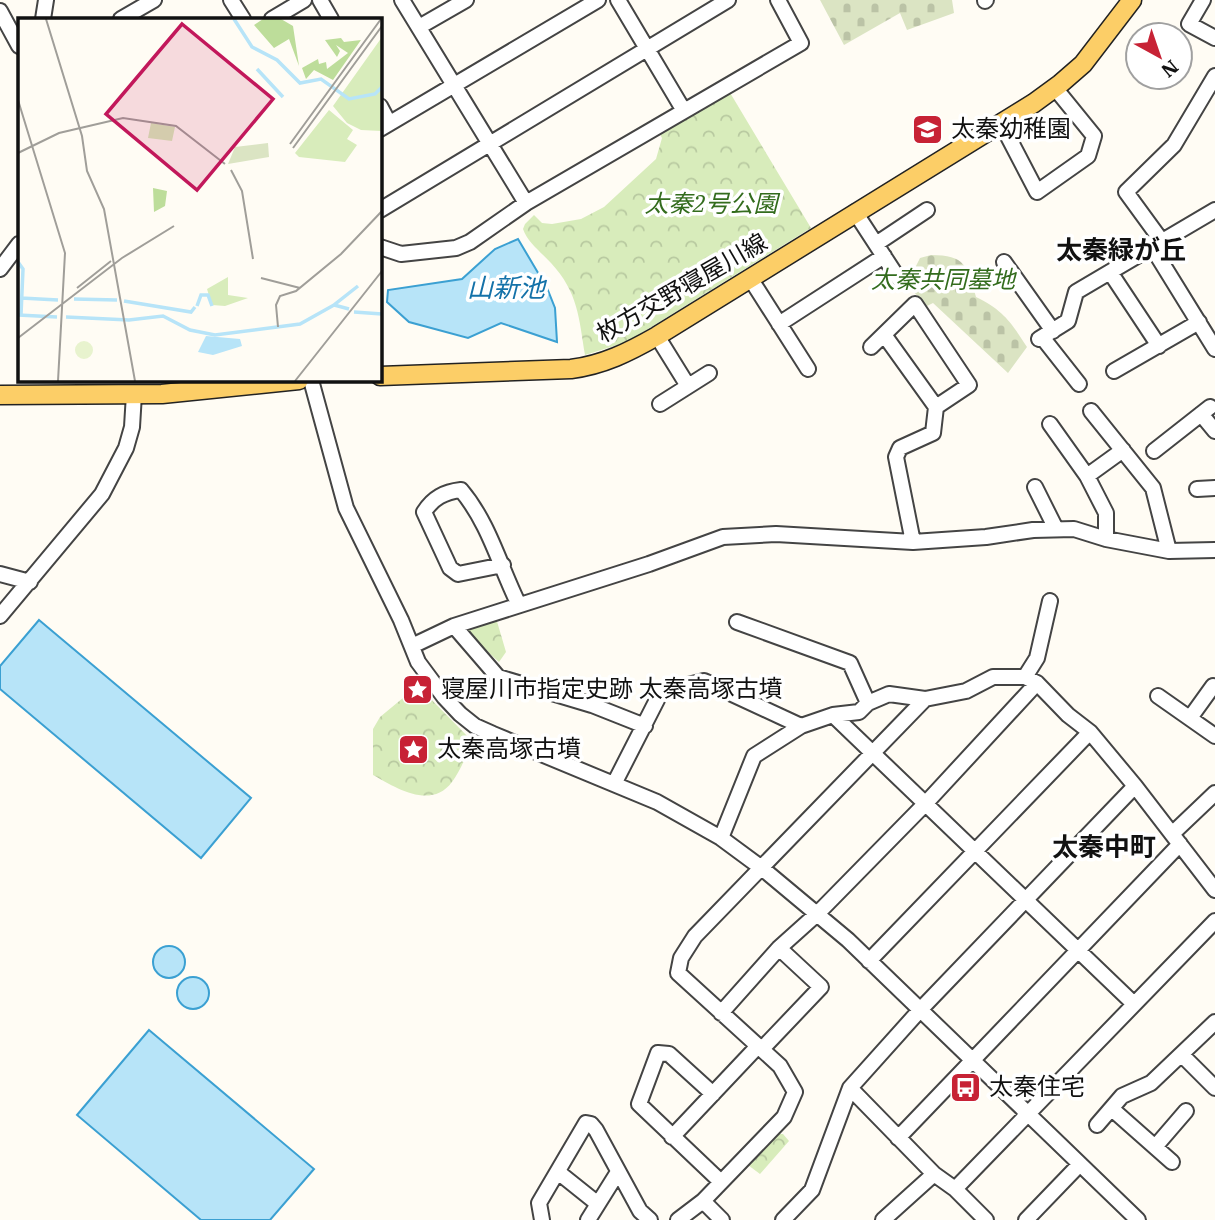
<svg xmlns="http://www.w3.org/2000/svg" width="1215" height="1220" viewBox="0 0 1215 1220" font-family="'IBM Plex Serif','Noto Sans JP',serif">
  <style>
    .cemetery { fill: url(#cemetery-stones) }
    .park { fill: url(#park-crowns) }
    .water { fill: #b7e4f8; stroke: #3ba0d2; stroke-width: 2 }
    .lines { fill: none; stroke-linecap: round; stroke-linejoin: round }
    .minor-casing { stroke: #444; stroke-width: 18 }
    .major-casing { stroke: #222; stroke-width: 21 }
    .minor { stroke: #fff; stroke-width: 14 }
    .major { stroke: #fcce67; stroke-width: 18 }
    .labels { text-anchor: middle; stroke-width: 7; stroke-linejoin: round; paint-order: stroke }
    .poi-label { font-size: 24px; fill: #111; stroke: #fff; text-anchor: start }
    .park-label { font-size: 24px; font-style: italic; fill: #336c1d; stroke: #fff }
    .street-label { font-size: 24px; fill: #111; stroke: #fff }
    .neighbourhood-label { font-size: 26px; font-weight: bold; fill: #111; stroke: #fff }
    .water-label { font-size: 26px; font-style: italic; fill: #1472a9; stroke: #fff }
    .inset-river { fill: none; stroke: #b7e4f8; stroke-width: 3.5 }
    .inset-road { fill: none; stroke: #a09e99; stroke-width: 2 }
    .view { fill: #c2185b; fill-opacity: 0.15; stroke: #c2185b; stroke-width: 3.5 }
    .inset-edge { fill: none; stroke: #111; stroke-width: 3.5 }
  </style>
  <defs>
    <pattern id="cemetery-stones" width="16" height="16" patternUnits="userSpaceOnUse" patternTransform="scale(1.75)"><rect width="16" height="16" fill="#dbe4c3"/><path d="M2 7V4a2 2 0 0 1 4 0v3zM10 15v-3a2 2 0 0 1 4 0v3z" fill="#bbc3a6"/></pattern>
    <pattern id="park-crowns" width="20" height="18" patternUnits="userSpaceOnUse" patternTransform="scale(1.75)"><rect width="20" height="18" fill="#d8ecbb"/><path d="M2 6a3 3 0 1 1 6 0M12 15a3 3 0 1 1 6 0" fill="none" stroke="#b8c9a0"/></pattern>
  </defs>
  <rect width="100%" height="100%" fill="#fffcf4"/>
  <path class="cemetery" d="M820,0H952L954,13L907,30L900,13L844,45Z
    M931,255C965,255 968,266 976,297C1004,311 1010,321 1027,347L1008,373L933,303L927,306L912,290L914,270L920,258Z"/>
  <path class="park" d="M729,91L811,228L627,342L585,355C579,318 578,292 551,263C541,252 528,243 523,229L525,224L534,215L542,223L552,224L581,219L604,207L656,159L662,138L658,131Z
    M496,618L506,652L499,662L465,631Z
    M415,688H420L473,742C466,755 461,770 452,782C431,810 396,788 373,775V729L380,717Z
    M777,1134H783L789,1141L760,1174L748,1165Z"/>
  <path class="water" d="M518,239L547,288L555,308L557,342L501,323L468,338L409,322L387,302L388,290L462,279L495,249Z
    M39,620L251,798L201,858L0,689V666Z
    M153 962a16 16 0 1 1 32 0a16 16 0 1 1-32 0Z
    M177 993a16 16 0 1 1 32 0a16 16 0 1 1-32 0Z
    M149,1030L314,1169L270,1220H201L77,1115Z"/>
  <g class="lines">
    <defs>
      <path id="minor" d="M231,0L243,19
        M320,0L331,19
        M402,0L526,203
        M618,0L684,111
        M1203,0L1189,24L1215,38
        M985,1L986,0
        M0,11L19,46
        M43,19L46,0
        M121,19L154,0
        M272,19L304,0
        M419,27L466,0
        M380,106L389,123
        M1001,123L1037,192L1088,156L1094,136L1055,88
        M380,129L598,0
        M380,210L728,0
        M855,212L898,278
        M1161,240L1126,192L1174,145L1215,76
        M876,244L927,210
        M380,247L401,254L456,248L470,242L526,203L801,43L778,0
        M1152,247L1215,349
        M1004,262L1053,331
        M0,269L19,244
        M1110,272L1159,346
        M750,278L808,369
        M779,324L884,256
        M657,336L688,386
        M885,336L936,407L933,433L900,448L896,457L913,542
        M1042,337L1079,384
        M1039,339L1068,321L1076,292L1215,210
        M871,347L915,304L969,385L936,407
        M1114,371L1199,322
        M311,380L346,508L401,620L418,662L444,697L460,714L475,726L493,734L657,802L721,838L763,869L848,940L1138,1220
        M660,404L709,373
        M1091,411L1153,488L1169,551
        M1201,414L1215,431
        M1050,424L1087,476L1106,513V539
        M1154,451L1210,407
        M1087,476L1123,450
        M1035,487L1056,529
        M1197,489L1215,488
        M503,565L458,574L450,568L424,512C433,498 444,492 461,490C489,523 500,567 519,605
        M0,574L30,582
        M0,616L102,494L126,448L132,427L134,394
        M737,622L850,663L868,703
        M454,626L498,677L592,705L645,726
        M412,646L454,626L649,564L723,537L776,534L913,542L986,537L1033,530L1074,529L1106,539L1169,551L1215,550
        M1025,677L1037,658L1050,601
        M1158,696L1215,736
        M833,715L1134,1004
        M1190,718L1213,686L1215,687
        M614,784L661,692L704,681L801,726
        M1172,834L1215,793
        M721,838L754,756L801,726L833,715L859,712L868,703L889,694L925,699L966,691L993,677H1025L1037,683L1068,715L1090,732L1135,786L1215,890
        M869,961L1090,732
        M721,1013L779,948L818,913L926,803L1037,683
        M762,1049L821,987L779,948
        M1182,1055L1215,1088
        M850,1088L934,1174L883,1220
        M713,1094L669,1054L658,1053L639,1104L721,1182
        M1112,1109L1172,1162
        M1097,1125L1122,1096L1151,1083L1215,1022
        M672,1137L758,1046
        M898,1138L1180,844
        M1155,1147L1186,1111
        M558,1172L598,1204
        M934,1174L955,1189L986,1220
        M955,1189L1215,921
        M703,1201L722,1220
        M542,1220L539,1203L586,1123L591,1124L596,1130L640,1211L650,1220
        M588,1220L618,1172
        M678,1220L703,1201L784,1117L795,1092L780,1066L678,973L681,958L695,936L925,699
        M783,1220L812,1190L850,1088L920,1010L1135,786
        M1026,1220L1080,1164"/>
      <path id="major" d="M380,376L571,369C603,365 629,352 657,336L1034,103L1060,84L1083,64L1132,0
        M0,395L162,394L299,380"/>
    </defs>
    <use href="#minor" class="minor-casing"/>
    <use href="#major" class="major-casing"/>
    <use href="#minor" class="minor"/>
    <use href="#major" class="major"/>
  </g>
  <defs>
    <symbol id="school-square" viewBox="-11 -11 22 22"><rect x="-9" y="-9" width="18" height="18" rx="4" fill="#c72235" stroke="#fff"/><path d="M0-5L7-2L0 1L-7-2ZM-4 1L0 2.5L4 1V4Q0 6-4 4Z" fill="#fff"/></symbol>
    <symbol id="sight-square" viewBox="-11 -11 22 22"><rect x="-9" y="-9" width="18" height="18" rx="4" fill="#c72235" stroke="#fff"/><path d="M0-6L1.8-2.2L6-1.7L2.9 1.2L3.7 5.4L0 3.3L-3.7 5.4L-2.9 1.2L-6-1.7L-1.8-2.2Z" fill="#fff"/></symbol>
    <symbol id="bus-square" viewBox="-11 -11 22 22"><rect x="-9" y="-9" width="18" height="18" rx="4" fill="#c72235" stroke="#fff"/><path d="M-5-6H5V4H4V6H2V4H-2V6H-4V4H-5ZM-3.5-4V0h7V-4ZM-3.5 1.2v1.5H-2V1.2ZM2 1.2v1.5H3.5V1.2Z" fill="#fff"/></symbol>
  </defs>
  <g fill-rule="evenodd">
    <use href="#school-square" x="910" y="112" width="35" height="35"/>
    <use href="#sight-square" x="400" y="672" width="35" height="35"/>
    <use href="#sight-square" x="396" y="732" width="35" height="35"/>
    <use href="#bus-square" x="948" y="1070" width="35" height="35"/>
  </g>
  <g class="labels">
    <g class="poi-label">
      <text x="951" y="137">太秦幼稚園</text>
      <text x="441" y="697">寝屋川市指定史跡 太秦高塚古墳</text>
      <text x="437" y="757">太秦高塚古墳</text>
      <text x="989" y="1095">太秦住宅</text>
    </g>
    <g class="park-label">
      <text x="711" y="212">太秦2号公園</text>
      <text x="943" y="288">太秦共同墓地</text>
    </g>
    <g class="street-label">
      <text transform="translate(682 288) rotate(-30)" y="8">枚方交野寝屋川線</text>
    </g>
    <g class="neighbourhood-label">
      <text x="1121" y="259">太秦緑が丘</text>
      <text x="1104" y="856">太秦中町</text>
    </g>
    <g class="water-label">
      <text x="506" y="297">山新池</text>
    </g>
  </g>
  <g transform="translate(18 18)">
    <rect width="364" height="364" fill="#fffcf4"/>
    <path d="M245,1H263L275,8L281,48L271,21L256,30L236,7ZM323,20L326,24L343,22L315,62L296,52L288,61L284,50L300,41L301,46L308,44L309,51L330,35L318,27L322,33L319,39L307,22ZM135,170L149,173L147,188L136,194Z" fill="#bddd9a"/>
    <path d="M250,125L251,139L210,146L217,129Z" fill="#dbe4c3"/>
    <path d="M364,19V113L343,112L329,105L315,88ZM311,92L335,112L329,121L339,127L327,144L281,139L277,135ZM133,105L157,109L154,123L130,120ZM210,259V277L230,280L207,288L194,287L189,271Z" fill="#d8ecbb"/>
    <path d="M57 332a9 9 0 1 1 18 0a9 9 0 1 1-18 0Z" fill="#e8f3ce"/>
    <path d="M188,318L222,321L224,328L195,337L180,334Z" fill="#b7e4f8"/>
    <path class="inset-river" d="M216,1L234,29L259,42L282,65L303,61L331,81L357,76L364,69M239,51L265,79M0,244L5,251L3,297M3,280L40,282M56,281L99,282M106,283L173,294L177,289M179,288L183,277H190L194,288M331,291L316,287L340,268M336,294L364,296M0,297L39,299M48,299L111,302L145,298L172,312L197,317L282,306L316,287"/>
    <path class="inset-road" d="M28,1L64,118L69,153L86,191L117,363M0,82L47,235L40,363M272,126L363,1M275,130L364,8M0,135L41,115L105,100L158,108L207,146M213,152L224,173L235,241M243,260L282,270M59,270L93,243M260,309L258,287L262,278L278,273L323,236L364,193M0,320L104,240L156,208M277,363L364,253"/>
    <path class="view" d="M164,6L255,81L179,172L88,96Z"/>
    <rect width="364" height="364" class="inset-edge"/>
  </g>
  <g transform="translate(1159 56) rotate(140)"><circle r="33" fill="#ffffff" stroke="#a0a0a0" stroke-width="2"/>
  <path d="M0-5L12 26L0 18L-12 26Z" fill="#c72235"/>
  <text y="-10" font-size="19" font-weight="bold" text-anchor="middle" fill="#111111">N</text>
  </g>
</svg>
